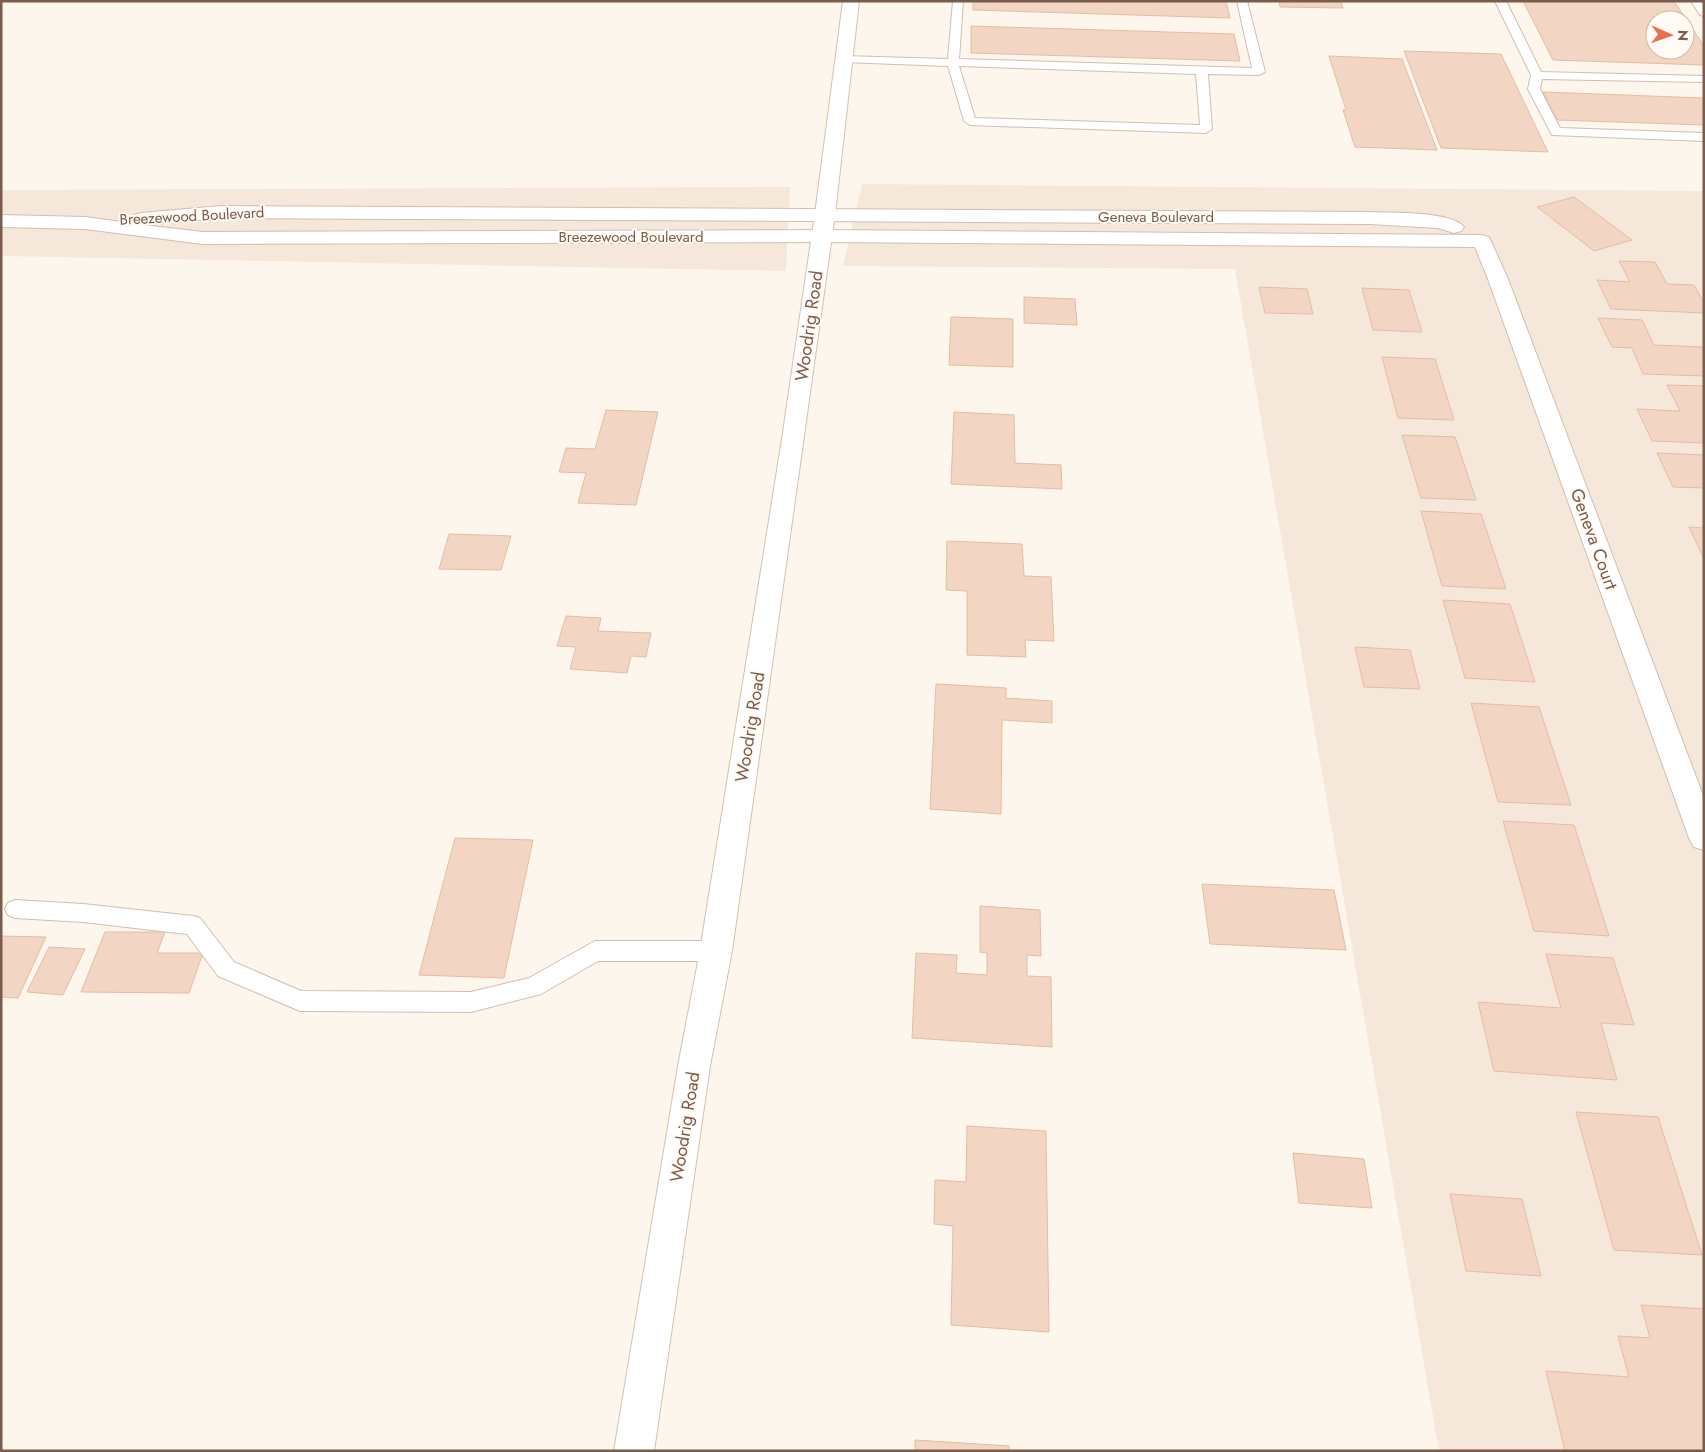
<svg xmlns="http://www.w3.org/2000/svg" width="1705" height="1452" viewBox="0 0 1705 1452" font-family="Jost,sans-serif">
  <style>
    .residential { fill: #f5e8da }
    .building { fill: #f3d5c3; stroke: #e6bba3; fill-rule: evenodd }
    .lines { fill: none; stroke-linecap: round; stroke-linejoin: round }
    .lane-casing { stroke: #d1beb0; stroke-width: 2 }
    .street-casing { stroke: #d1beb0; stroke-width: 2 }
    .secondary-casing { stroke: #d6c0b0; stroke-width: 2 }
    .lane { fill: #fff; fill-rule: evenodd }
    .street { fill: #fff; fill-rule: evenodd }
    .secondary { fill: #fff; fill-rule: evenodd }
    .labels { text-anchor: middle; stroke-width: 4; stroke-linejoin: round; paint-order: stroke }
    .far-street-label { font-size: 15px; fill: #7a5c4d; stroke: #fffaf3 }
    .street-label { font-size: 18px; fill: #7a5c4d; stroke: #fffaf3 }
  </style>
  <rect width="100%" height="100%" fill="#fdf6ec"/>
  <path class="residential" d="M862,184L1704,191V1451H1439L1235,269L843,266Z
    M790,187L786,271L1,256V190Z"/>
  <path class="building" d="M973,1H1226L1230,18L973,10Z
    M1279,1H1341L1343,8L1280,7Z
    M1523,1H1674L1704,46V65L1553,60ZM1655,20H1685V50H1655Z
    M971,26L1234,34L1240,61L971,53Z
    M1404,51L1501,54L1548,152L1441,148Z
    M1329,56L1402,59L1437,150L1355,147L1343,110H1346Z
    M1543,92L1704,98V125L1557,120Z
    M1574,197L1632,240L1594,251L1537,207Z
    M1619,261L1655,262L1667,284L1694,285L1704,303V313L1611,309L1597,280L1630,282Z
    M1259,287L1307,289L1313,314L1265,313Z
    M1362,288L1409,290L1422,332L1373,330Z
    M1024,297L1075,299L1077,325L1024,323Z
    M951,317L1013,319V367L949,365Z
    M1598,318L1642,320L1654,345L1704,347V376L1643,374L1632,348L1612,347Z
    M1382,357L1435,359L1454,420L1398,418Z
    M1667,385L1704,386V443L1652,441L1637,409L1680,411Z
    M606,410L658,412L636,505L578,503L586,473L559,472L566,448L595,449Z
    M954,412L1014,415L1015,463L1061,465L1062,489L951,484Z
    M1402,435L1455,437L1476,500L1421,498Z
    M1657,453L1704,455V488L1673,487Z
    M1421,511L1481,514L1506,589L1442,586Z
    M1689,527L1704,528V559Z
    M449,534L511,536L501,570L439,569Z
    M947,541L1022,544L1024,576L1051,577L1054,641L1025,640L1026,657L967,655V591L946,590Z
    M1443,600L1510,604L1535,682L1465,678Z
    M566,616L601,618L598,631L651,633L646,657L631,656L627,673L570,669L576,647L557,646Z
    M1355,647L1410,650L1420,689L1364,687Z
    M936,684L1006,688V698L1052,701V723L1002,720L1001,814L930,809Z
    M1471,703L1539,707L1571,805L1498,802Z
    M1503,821L1574,825L1609,936L1534,931Z
    M455,838L533,840L504,978L419,975Z
    M1202,884L1334,890L1346,950L1210,944Z
    M980,906L1040,910L1041,956L1027,955V976L1051,977L1052,1047L912,1038L916,953L957,955L956,973L987,975V953L980,952Z
    M105,932H165L157,953H203L189,993L81,992Z
    M1,936L46,937L18,998L1,997Z
    M49,947L85,949L63,995L27,992Z
    M1546,954L1613,958L1634,1025L1601,1023L1617,1080L1494,1071L1478,1002L1561,1008Z
    M1576,1112L1658,1117L1702,1255L1614,1250Z
    M967,1126L1046,1131L1049,1332L951,1325L953,1226L934,1224L935,1180L966,1182Z
    M1293,1153L1364,1159L1372,1208L1299,1203Z
    M1450,1194L1522,1199L1541,1276L1466,1271Z
    M1641,1305L1704,1309V1451H1565L1546,1371L1629,1377L1618,1336L1650,1338Z
    M915,1440L1009,1446V1451H915Z"/>
  <g class="lines">
    <defs>
      <path id="lane" d="M953,1H963L959,59L1252,68L1237,1H1247L1265,72L1259,75L1208,74L1212,129L1206,133L970,125L964,121L948,66L843,62L837,59L843,56L948,59ZM959,66L1196,74L1200,125L975,118Z
        M1495,1H1506L1541,72L1704,76V82L1542,79L1540,89L1560,128L1704,133V141L1552,135L1528,89L1531,75Z
        M1691,1H1702L1704,5V16L1700,15Z
        M15,900L83,904L193,916L200,918L234,962L301,991L471,992L529,978L595,941H716L724,944L727,951L724,958L716,961H598L541,994L471,1012L300,1011L218,976L187,934L83,922L15,918L8,915L5,909L8,903Z"/>
      <path id="street" d="M221,206L1370,212C1390,213 1452,211 1464,227L1461,231L1454,233L1438,228L1370,224L221,218L143,225L203,232L822,230L1482,235L1489,237L1508,279L1704,798V850L1694,847L1689,838L1488,279L1475,247L822,242L203,244L85,229L1,227V215L85,217L137,224L131,219L134,215L141,213Z"/>
      <path id="secondary" d="M843,1H859L835,214L732,951L710,1066L654,1451H614L678,1066L700,951L782,439L815,214Z"/>
    </defs>
    <use href="#lane" class="lane-casing"/>
    <use href="#street" class="street-casing"/>
    <use href="#secondary" class="secondary-casing"/>
    <use href="#lane" class="lane"/>
    <use href="#street" class="street"/>
    <use href="#secondary" class="secondary"/>
  </g>
  <g class="labels">
    <g class="far-street-label">
      <text transform="translate(192 216) rotate(-3)" y="5">Breezewood Boulevard</text>
      <text x="1156" y="222">Geneva Boulevard</text>
      <text x="631" y="242">Breezewood Boulevard</text>
    </g>
    <g class="street-label">
      <text transform="translate(809 326) rotate(-82)" y="6">Woodrig Road</text>
      <text transform="translate(1594 539) rotate(70)" y="6">Geneva Court</text>
      <text transform="translate(750 727) rotate(-81)" y="6">Woodrig Road</text>
      <text transform="translate(685 1127) rotate(-81)" y="6">Woodrig Road</text>
    </g>
  </g>
  <rect width="1705" height="1452" fill="none" stroke="#7a5c4d" stroke-width="5"/>
  <g transform="translate(1670 35) rotate(92)"><circle r="24" fill="#fffaf3" stroke="#cabbb1"/>
  <path d="M0-4L9 19L0 12L-9 19Z" fill="#e76f51"/>
  <text y="-8" font-size="14" font-weight="bold" text-anchor="middle" fill="#7a5c4d">N</text>
  </g>
</svg>
